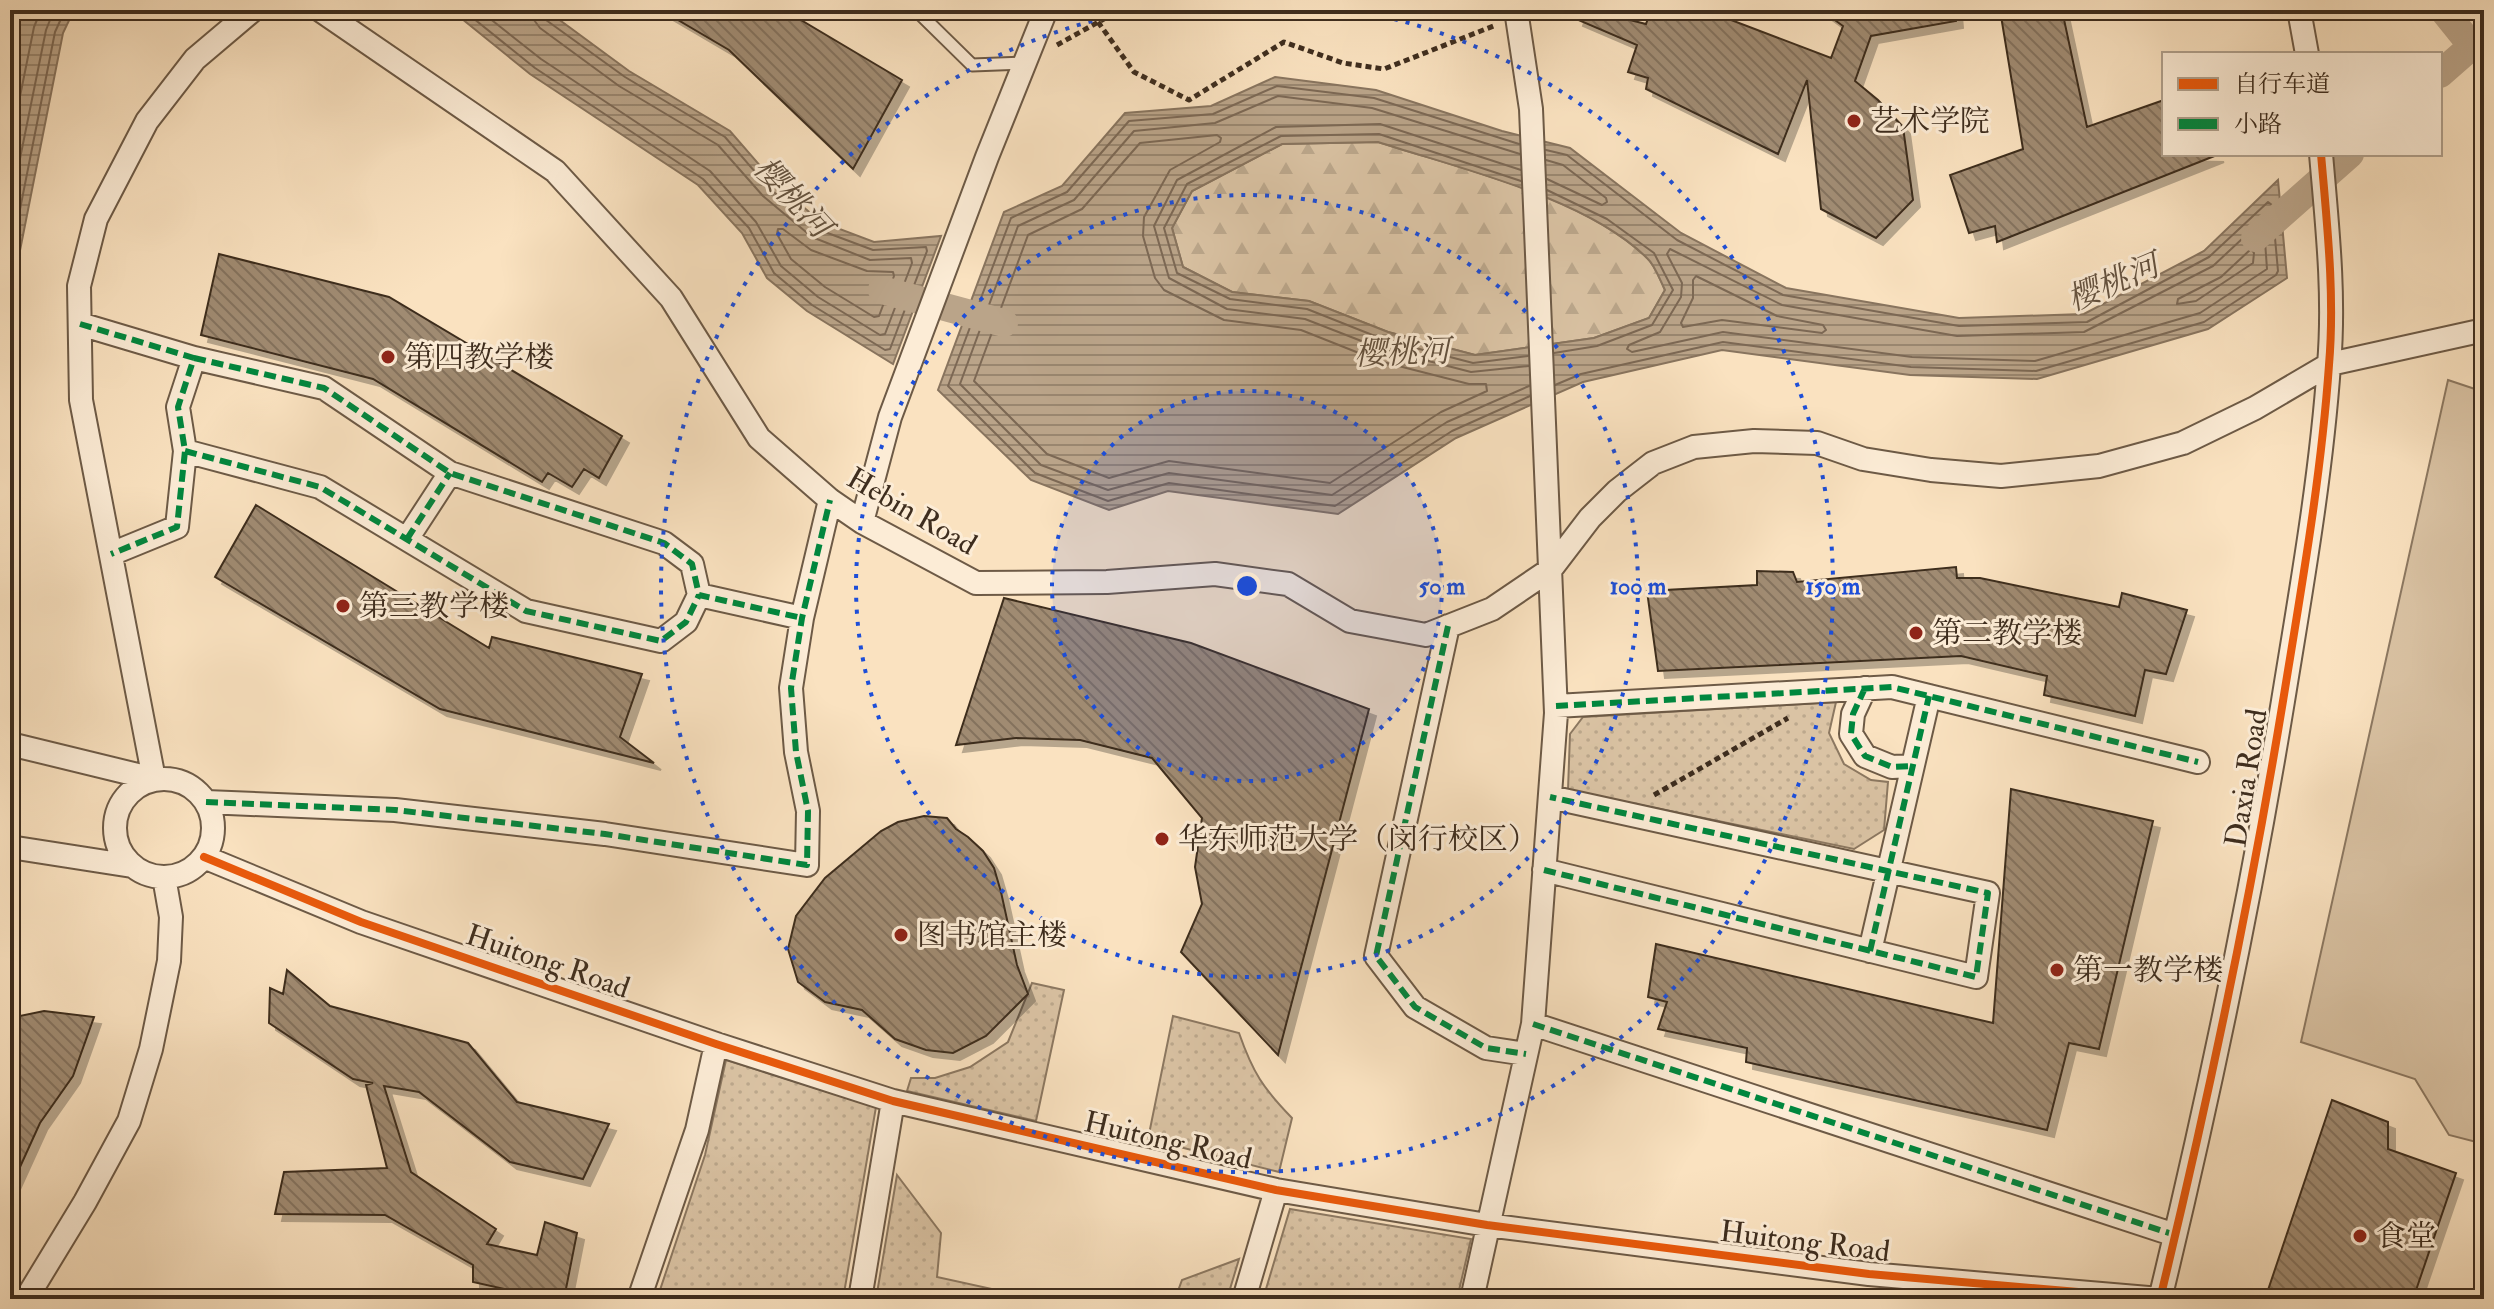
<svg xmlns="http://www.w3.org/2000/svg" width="2494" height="1309" viewBox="0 0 2494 1309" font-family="'IM FELL Double Pica','Noto Serif SC',serif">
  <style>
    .grass { fill: url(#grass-dots); stroke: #8c7861; stroke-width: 2 }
    .forest { fill: url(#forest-firs); stroke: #8c7861; stroke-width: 2 }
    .pitch { fill: #dac3a4; stroke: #8c7861; stroke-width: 2 }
    .water { fill: url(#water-rules); stroke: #88745e; stroke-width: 2; fill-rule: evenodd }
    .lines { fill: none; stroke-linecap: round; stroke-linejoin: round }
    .shore { stroke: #7c6854; stroke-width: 2 }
    .canal { stroke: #baa489; stroke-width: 28 }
    .building { fill: url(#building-back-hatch); stroke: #3e2d1e; stroke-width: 2; filter: url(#shadow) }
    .lane-casing { stroke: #6d5a46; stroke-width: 15 }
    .street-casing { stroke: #6d5a46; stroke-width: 26 }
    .path { stroke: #3e2d1e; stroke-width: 5; stroke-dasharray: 6 4; stroke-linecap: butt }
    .lane { stroke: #fcecd6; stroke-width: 11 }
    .street { stroke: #fcecd6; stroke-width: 22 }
    .quiet { stroke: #00873e; stroke-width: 6; stroke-dasharray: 12 6; stroke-linecap: butt }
    .cycleway-casing { stroke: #fcecd6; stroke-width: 13 }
    .cycleway { stroke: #e8590c; stroke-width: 8 }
    .ring { fill: none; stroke: #1d4ed8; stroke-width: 4; stroke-dasharray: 4 8 }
    .poi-dot { fill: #8f2418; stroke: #fcecd6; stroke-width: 3 }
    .labels { text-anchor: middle; stroke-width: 6; stroke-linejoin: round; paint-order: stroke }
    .poi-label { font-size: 30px; fill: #3e2d1e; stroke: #fcecd6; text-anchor: start }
    .street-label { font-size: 30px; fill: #3e2d1e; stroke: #fcecd6 }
    .water-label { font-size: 32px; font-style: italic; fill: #63513e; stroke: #fcecd6 }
    .centre { fill: #1d4ed8; stroke: #fcecd6; stroke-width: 4 }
    .ring-label { font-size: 24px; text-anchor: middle; font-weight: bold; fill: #1d4ed8; stroke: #fcecd6; stroke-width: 6; stroke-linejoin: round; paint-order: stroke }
  </style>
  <defs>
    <pattern id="grass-dots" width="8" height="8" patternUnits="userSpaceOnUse" patternTransform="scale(2)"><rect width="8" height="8" fill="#dac3a4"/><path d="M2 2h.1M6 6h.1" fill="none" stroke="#bca88d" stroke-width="1.8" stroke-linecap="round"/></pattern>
    <pattern id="forest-firs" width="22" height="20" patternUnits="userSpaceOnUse" patternTransform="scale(2)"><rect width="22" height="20" fill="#dac3a4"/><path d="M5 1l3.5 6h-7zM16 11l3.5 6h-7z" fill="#bca88d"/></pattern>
    <pattern id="water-rules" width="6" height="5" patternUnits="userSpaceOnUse" patternTransform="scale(2)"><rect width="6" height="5" fill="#baa489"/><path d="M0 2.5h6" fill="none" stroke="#99866f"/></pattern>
    <pattern id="building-back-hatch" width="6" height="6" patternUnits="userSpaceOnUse" patternTransform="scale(2)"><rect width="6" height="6" fill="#a08b72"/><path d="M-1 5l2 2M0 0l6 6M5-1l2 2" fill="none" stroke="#84725d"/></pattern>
    <filter id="shadow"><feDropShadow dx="7" dy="7" stdDeviation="0" flood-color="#0004"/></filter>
  </defs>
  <rect width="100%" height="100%" fill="#fae2c0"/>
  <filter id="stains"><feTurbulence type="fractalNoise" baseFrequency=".0025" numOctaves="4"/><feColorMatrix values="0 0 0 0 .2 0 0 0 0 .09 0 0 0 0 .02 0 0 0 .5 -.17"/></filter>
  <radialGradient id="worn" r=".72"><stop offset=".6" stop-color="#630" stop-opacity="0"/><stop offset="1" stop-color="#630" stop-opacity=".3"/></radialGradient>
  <path class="grass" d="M1836,702L1829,733L1844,764L1871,780L1888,782L1884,830L1854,849L1568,790L1570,734L1583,717Z
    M1032,983L1064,990L1036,1121L907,1091L911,1078H935L970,1067L1008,1042Z
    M1173,1016L1239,1033C1253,1073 1263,1088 1292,1118L1279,1172L1148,1139Z
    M726,1060L876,1107L843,1299H657L705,1155Z
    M897,1175L941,1233L937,1277L1037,1299H876Z
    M1290,1209L1471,1239L1457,1299H1263Z
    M1239,1259L1227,1299H1175L1182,1280Z"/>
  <path class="forest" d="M1378,142C1461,169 1584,196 1647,258C1655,265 1660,280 1665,290L1649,318L1594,338L1475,355L1388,332L1309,301L1232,292L1183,267L1172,228L1192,191L1282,144Z"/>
  <path class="pitch" d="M2448,380L2484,392V1144L2449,1135L2415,1079L2301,1042Z"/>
  <path class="water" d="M12,10H74L63,33L10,301V21Z
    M451,10H546L629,71L730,131L775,183L821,222L874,242L941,236L893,364L807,311L767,278L742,233L698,185L530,74Z
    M1275,77L1376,90L1502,131L1570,148L1681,233L1786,288L1959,318L2084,314L2204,251L2278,180L2287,278L2208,329L2037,379L1910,375L1722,350L1583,382L1456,438L1338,514L1168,491L1109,510L1031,480L938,390L1004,212L1062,186L1125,113L1211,106ZM1378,142C1458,168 1587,198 1647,258C1655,265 1660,280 1665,290L1649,318L1594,338L1475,355L1388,332L1309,301L1232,292L1183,267L1172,228L1192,191L1282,144Z"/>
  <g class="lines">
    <path class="shore" d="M463,10L535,68L703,179L749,228L774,273L812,305L885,350L890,349L927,251L926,247L873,250L817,229L769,188L725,137L625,77L546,20L543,10
      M479,10L541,59L710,171L756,222L781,266L818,297L880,335L885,334L912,263L911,258L870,260L812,237L763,196L718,145L619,86L540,28L534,20L533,10
      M1217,135L1221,138L1220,142L1170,170L1144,217L1143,236L1155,278L1164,290L1224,320L1301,330L1379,361L1469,384H1486L1487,391L1441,412L1330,483L1169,461L1109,478L1047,454L974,381L1028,235L1082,209L1140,143Z
      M1519,144L1374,98L1277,86L1213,114L1129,121L1067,192L1011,218L948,386L1035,473L1108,501L1169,483L1335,506L1452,431L1530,396
      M10,146L34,27L41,10
      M1546,150L1567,155L1677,240L1783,295L1959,326L2087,322L2209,257L2268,202L2272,205L2278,271L2276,275L2204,322L2036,371L1911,367L1723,342L1581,374L1555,385
      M1520,154L1372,108L1278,96L1215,123L1134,131L1074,200L1018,226L960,384L1041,465L1108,490L1169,473L1332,495L1447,422L1529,386
      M1546,160L1563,165L1606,198L1607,202L1602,205L1547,179
      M1521,170L1380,124L1276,127L1177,180L1154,226L1169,278L1227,309L1305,319L1382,349L1471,372L1529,366
      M1521,181L1379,134L1281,136L1187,184L1164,228L1177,273L1230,299L1307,309L1385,340L1473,363L1528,356
      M1547,190L1607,219L1654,253L1673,290L1652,325L1597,346L1554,353
      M10,208L46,30L54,10
      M2258,224L2264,227L2267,269L2200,313L2035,361L1912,357L1723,332L1632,352L1627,349L1629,345L1660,332L1681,297L1682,283L1667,254L1670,249L1782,305L1957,336L2084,332L2213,266Z
      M778,229H783L811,250L867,271L893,272L894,276L879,316L874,317L825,287L791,259L777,234Z
      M2251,249L2254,253L2253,263L2196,301L2177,304L2178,299L2221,277Z
      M10,260L55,32L65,10
      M1696,276L1777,316L1823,325L1826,330L1822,333L1722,320L1683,327L1681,323L1693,298V280Z"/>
    <path class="canal" d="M2443,10L2472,46L2484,43
      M2440,74L2472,46
      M2255,238L2350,154
      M882,290L1004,323"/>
  </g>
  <path class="building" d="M661,10H784L902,80L853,169L729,50Z
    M1579,10H1590L1646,24L1651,10H1705L1831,58L1843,26L1821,10H1955L1956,21L1871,36L1855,81L1878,100L1903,127L1913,200L1876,238L1821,209L1807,80L1778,154L1646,89L1648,78L1628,72L1637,45L1576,19Z
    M2000,10H2062L2087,127L2164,100V154L2217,155L1997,242L1995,226L1969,233L1950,175L2023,149Z
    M219,254L389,297L622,436L599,478L584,469L572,487L548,473L542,482L373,379L201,335Z
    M256,505L489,648L492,637L642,674L620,737L654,763L440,709L215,577Z
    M1956,567L1957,578H1980L2119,607L2122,593L2187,610L2166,674L2145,670L2135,716L2044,695L2047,676L1961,656L1658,671L1647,591L1757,585V571L1793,572L1797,582Z
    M1004,598L1191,643L1369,709L1278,1055L1181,952L1202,904L1195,867L1202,818L1152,758L1080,740L1016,738L956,745Z
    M2011,789L2153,821L2099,1049L2069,1043L2047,1130L1746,1062L1747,1048L1658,1029L1667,1002L1648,997L1656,944L1993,1023Z
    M924,816L947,818L956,829L968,837L983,851L994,868L1001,892L1017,965L1028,994L986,1036L953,1053L926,1050L895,1039L862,1010L825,1002L798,982L788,949L796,916L825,878L881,831L898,822Z
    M287,970L330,1006L468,1043L517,1102L609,1124L583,1179L510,1162L419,1092L384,1086L411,1172L496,1229L487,1244L537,1255L545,1222L577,1233L564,1299H550L473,1282V1265L385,1215L275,1214L284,1172L387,1168L366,1085L373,1083L353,1079L269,1023L270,988L283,994Z
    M44,1011L94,1017L73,1076L40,1123L10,1189V1018Z
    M2332,1100L2388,1122V1149L2456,1173L2413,1299H2265Z"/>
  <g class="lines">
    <defs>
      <path id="lane" d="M916,10L972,65L1025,63"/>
      <path id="street" d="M320,10L555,171L671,298L759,438L830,500L862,522L976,583L1107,582L1215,574L1288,584L1350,621L1426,635L1492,609L1551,569L1590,518L1617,491L1653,463L1694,447L1754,441L1817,443L1863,459L1931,470L2001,476L2099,466L2183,443L2255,408L2330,364L2475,332L2484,333
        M2299,10L2307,54
        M80,324L194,358L178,407L185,451L177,527L111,554
        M194,358L324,388L450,473L664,543L692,564L699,595L802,618
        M185,451L320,487L526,611L661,641L686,622L699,595
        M862,522L890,417L987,157L1046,10
        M407,539L450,473
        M1448,626L1376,956L1415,1007L1486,1048L1526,1054
        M1865,688L1853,714L1851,734L1865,756L1892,767L1912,766
        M1556,706L1892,687L2198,762
        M10,744L154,779L81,400L79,286L96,219L147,121L195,59L253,10
        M115 828a49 49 0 1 1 98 0a49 49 0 1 1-98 0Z
        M206,802L395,810L605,834L807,865L808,811L796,752L791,688L802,618L830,500
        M10,847L132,866
        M204,857L361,922L716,1044L893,1101L1276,1190L1487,1225L1869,1274L2160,1299C2208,1101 2250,902 2283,701C2301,590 2321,478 2329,365C2335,295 2327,224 2321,154
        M1544,870L1976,977L1988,893L1550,797
        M1870,951L1929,696
        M1533,1024L2175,1235
        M26,1299L85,1202L129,1121L151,1049L169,961L171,917L164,877
        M639,1299L697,1130L716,1044
        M860,1299L893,1101
        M1244,1299L1276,1190
        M1472,1299L1533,1024L1556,713L1531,109L1516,10"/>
    </defs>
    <use href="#lane" class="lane-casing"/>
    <use href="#street" class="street-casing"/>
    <path class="path" d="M1098,22L1134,72L1189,100L1284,42L1343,63L1384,69L1496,25
      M1057,45L1120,10
      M1654,795L1788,718"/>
    <use href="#lane" class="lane"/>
    <use href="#street" class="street"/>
    <path class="quiet" d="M80,324L194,358L178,407L185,451L177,527L111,554
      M194,358L324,388L450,473L664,543L692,564L699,595L802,618
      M185,451L320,487L526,611L661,641L686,622L699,595
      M407,539L450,473
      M1448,626L1376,956L1415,1007L1486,1048L1526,1054
      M1865,688L1853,714L1851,734L1865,756L1892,767L1912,766
      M1556,706L1892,687L2198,762
      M206,802L395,810L605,834L807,865L808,811L796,752L791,688L802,618L830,500
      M1544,870L1976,977L1988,893L1550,797
      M1870,951L1929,696
      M1533,1024L2175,1235"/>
    <defs>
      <path id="cycleway" d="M204,857L361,922L716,1044L893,1101L1276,1190L1487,1225L1869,1274L2160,1299C2208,1101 2250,902 2283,701C2301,590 2321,478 2329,365C2335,295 2327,224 2321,154"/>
    </defs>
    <use href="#cycleway" class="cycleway-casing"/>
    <use href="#cycleway" class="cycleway"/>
  </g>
  <circle cx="1247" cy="586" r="195" fill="#1d4ed8" fill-opacity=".12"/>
  <g class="ring">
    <circle cx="1247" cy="586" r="195"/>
    <circle cx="1247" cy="586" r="391"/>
    <path d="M1359 11A586 586 0 1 1 1135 11"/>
  </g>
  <g class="poi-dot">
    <circle cx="1854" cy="121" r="8"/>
    <circle cx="388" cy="357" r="8"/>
    <circle cx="343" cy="606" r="8"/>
    <circle cx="1916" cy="633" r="8"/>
    <circle cx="1162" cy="839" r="8"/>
    <circle cx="901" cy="935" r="8"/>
    <circle cx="2057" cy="970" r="8"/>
    <circle cx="2360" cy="1236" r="8"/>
  </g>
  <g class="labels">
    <g class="poi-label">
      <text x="1870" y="131">艺术学院</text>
      <text x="404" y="367">第四教学楼</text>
      <text x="359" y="616">第三教学楼</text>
      <text x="1932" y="643">第二教学楼</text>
      <text x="1178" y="849">华东师范大学（闵行校区）</text>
      <text x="917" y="945">图书馆主楼</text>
      <text x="2073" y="980">第一教学楼</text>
      <text x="2376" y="1246">食堂</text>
    </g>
    <g class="street-label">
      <text transform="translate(912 511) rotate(30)" y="10">Hebin Road</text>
      <text transform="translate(2246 778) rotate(-81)" y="10">Daxia Road</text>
      <text transform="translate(548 961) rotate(19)" y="10">Huitong Road</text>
      <text transform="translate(1168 1140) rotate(13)" y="10">Huitong Road</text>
      <text transform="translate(1805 1241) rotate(7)" y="10">Huitong Road</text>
    </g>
    <g class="water-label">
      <text transform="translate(793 197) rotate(47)" y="11">樱桃河</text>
      <text transform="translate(2113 282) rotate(-23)" y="11">樱桃河</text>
      <text transform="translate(1402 352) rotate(-2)" y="11">樱桃河</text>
    </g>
  </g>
  <circle cx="1247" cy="586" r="12" class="centre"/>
  <g class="ring-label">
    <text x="1442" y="594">50 m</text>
    <text x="1638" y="594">100 m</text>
    <text x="1833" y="594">150 m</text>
  </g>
  <rect width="2494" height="1309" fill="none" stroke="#fae2c0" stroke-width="40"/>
  <rect x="12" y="12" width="2470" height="1285" fill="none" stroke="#3e2d1e" stroke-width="4"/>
  <rect x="20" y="20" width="2454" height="1269" fill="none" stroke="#3e2d1e" stroke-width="2"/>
  <rect x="2162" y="52" width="280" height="104" fill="#fcecd6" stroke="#b0a08c" stroke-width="2"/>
  <rect x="2178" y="78" width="40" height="12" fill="#e8590c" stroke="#b0a08c" stroke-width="2"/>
  <text x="2234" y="92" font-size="24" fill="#3e2d1e">自行车道</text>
  <rect x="2178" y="118" width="40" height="12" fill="#00873e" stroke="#b0a08c" stroke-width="2"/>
  <text x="2234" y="132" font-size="24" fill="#3e2d1e">小路</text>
  <rect width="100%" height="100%" filter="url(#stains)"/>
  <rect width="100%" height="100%" fill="url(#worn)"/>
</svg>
